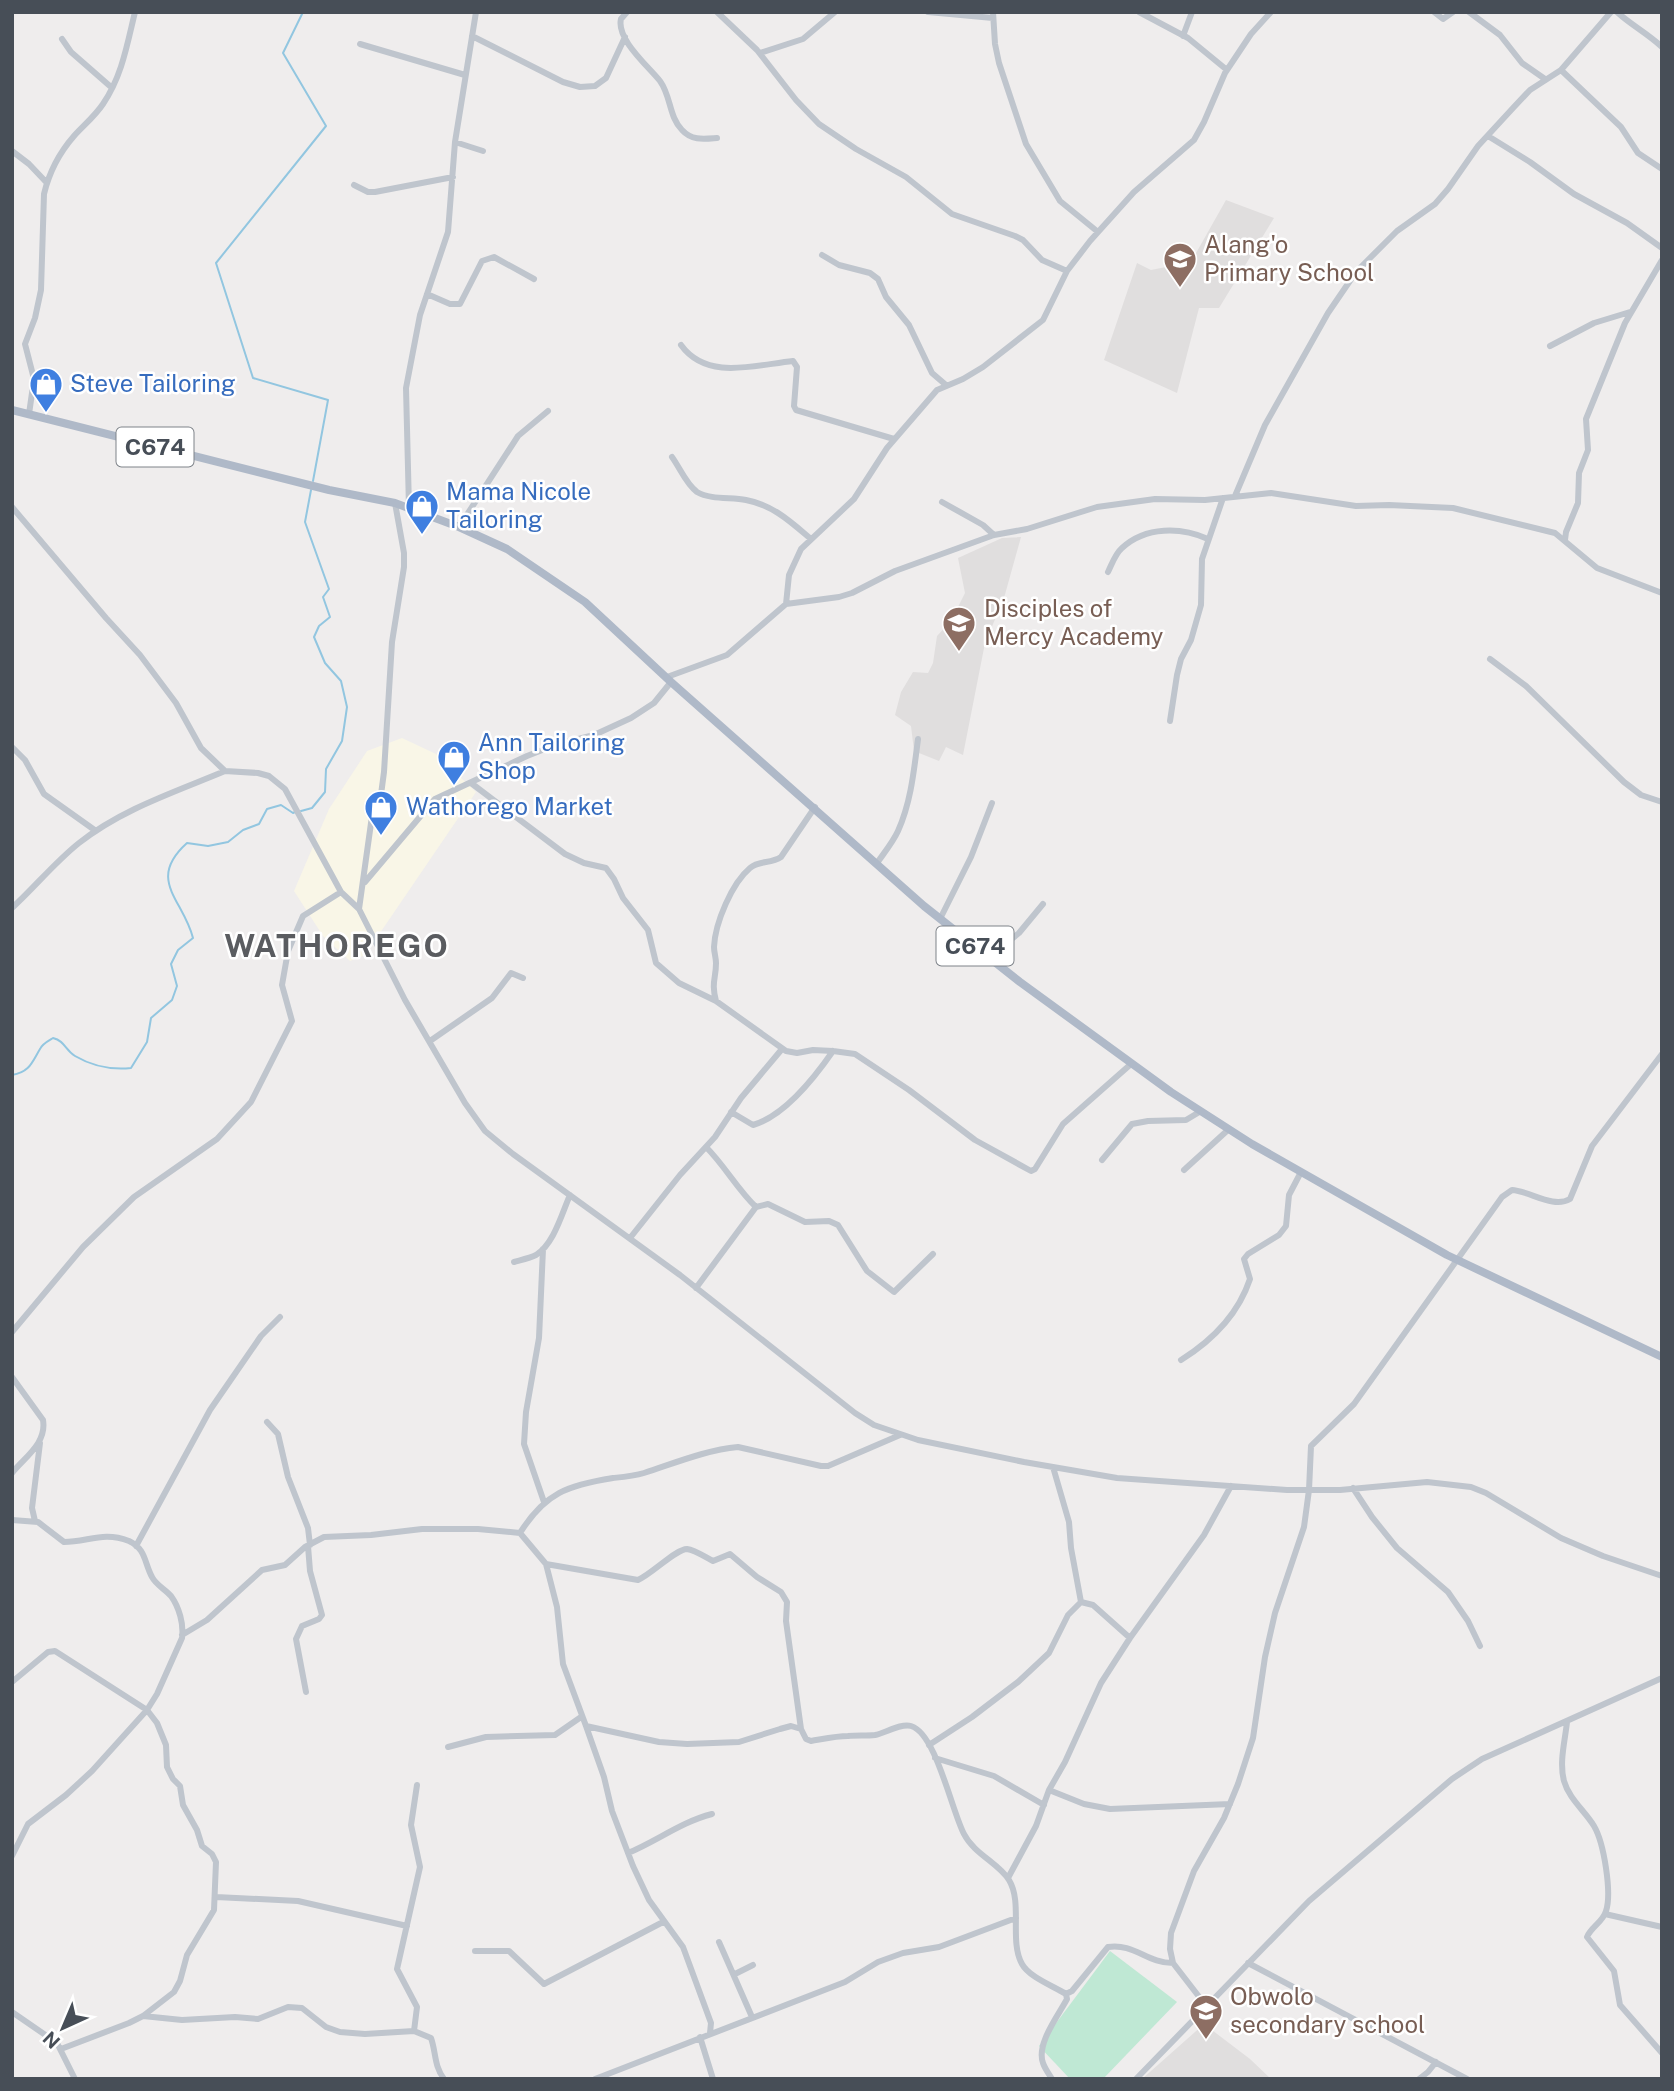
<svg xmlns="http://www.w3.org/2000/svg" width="1674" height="2091" viewBox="0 0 1674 2091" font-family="'Public Sans',sans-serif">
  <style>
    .commercial { fill: #f9f6e7 }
    .education { fill: #e0dede }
    .green { fill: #bfe8d4 }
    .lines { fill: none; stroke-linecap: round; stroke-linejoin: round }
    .stream { stroke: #92c6e0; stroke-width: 2 }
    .minor { stroke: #bfc5cd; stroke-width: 6 }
    .major { stroke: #afb9c8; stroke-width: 8 }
    .labels { text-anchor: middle; stroke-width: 5; stroke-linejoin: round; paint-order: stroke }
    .shield { fill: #fff; stroke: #7e8389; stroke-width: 2 }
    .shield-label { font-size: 23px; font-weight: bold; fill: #474e57 }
    .education-label { font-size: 24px; fill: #785e54; stroke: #fff; text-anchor: start }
    .shop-label { font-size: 24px; fill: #366cbe; stroke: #fff; text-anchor: start }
    .district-label { font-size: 32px; font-weight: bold; letter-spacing: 2px; fill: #5a5c60; stroke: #fff }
  </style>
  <rect width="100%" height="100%" fill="#efeded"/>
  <path class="commercial" d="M402,738L436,754L476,792L365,955L350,961L323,936L294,891L329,809L367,751Z"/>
  <path class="education" d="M1226,200L1274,218L1219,308H1199L1177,393L1104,360L1137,263L1151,270L1191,262Z
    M1021,537L1004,598L985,643L963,755L946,747L939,761L914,751L911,726L895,715L901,692L913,672L928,673L933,663L937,636L951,621L965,593L958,558L1002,538Z
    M1204,2024L1250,2059L1271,2079H1142Z"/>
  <path class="green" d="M1110,1951L1177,2002L1103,2079H1070L1039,2046Z"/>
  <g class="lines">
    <path class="stream" d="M303,12L283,53L326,126L216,263L253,378L328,400L313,481
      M301,811L312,808L325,792L326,769L342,741L347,707L341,681L325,663L314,637L319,626L330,617L323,597L329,589L305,522L311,490
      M12,1075C30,1072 32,1062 40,1049C42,1044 48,1041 53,1038C65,1041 65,1050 75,1056C92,1066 111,1070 131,1068L147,1042L151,1018L172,1000L177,986L171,964L178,950L193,938C183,899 146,880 187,843L208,846L228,842L243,830L259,824L267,809L281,805L293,813L295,812"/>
    <path class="minor" d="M627,12L621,19C616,39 648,66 660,81C671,96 669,117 682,130C692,141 704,139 717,138
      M717,12L757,50L796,100L819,124L856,149L906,177L952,214L1015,236L1023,240L1042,260L1067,271
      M928,12L993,18
      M993,12L995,44L999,63L1026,144L1060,201L1098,232
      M1139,12L1188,38L1227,70
      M1434,12L1443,19L1453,12
      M1469,12L1500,35L1522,63L1545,79
      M1617,12C1631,25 1647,33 1662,47
      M472,36L563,82L580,87L595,86L606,78L625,37
      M1183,36L1192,12
      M62,39L71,52L111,87
      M360,44L465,75
      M760,53L803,39L835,12
      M1561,70L1621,127L1638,153L1662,169
      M1488,136L1530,162L1574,194L1627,223L1662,248
      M455,142L483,151
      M12,151L29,164L47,183
      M354,185L368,192H375L453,177
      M822,255L839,265L870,273L878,279L886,297L909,325L932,373L946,385
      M427,294L450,304H460L482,261L494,257L534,279
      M681,345C707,381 755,365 793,361L797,367L794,406L796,410L894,439
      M1550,346L1594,323L1630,312
      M29,414L34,379L25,344L35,318L41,290L44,194C49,173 60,152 74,136C84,125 95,116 103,104C122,76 127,45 135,12
      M672,457C680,468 686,484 697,492C711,500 731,497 746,500C773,505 791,522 811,539
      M1235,496L1265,425L1328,313L1356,272L1397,231L1435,204L1448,189L1478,146L1513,108L1530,90L1561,70L1611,12
      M942,502L983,525L994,535
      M12,507L106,618L140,655L176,703L201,748L225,771L258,773L269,776L285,789L341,892L359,909L405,1000L465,1103L485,1131L513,1154L680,1275L855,1413L874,1425L918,1440L1024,1462L1117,1478L1287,1490H1340L1427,1482L1471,1487L1486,1493L1561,1538L1603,1556L1662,1576
      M409,508L406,388L420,315L448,232L455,142L476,12
      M459,527L518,436L548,411
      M1565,540L1566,532L1578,503L1579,473L1588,450L1586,419L1625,323L1662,260
      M1108,572C1112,564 1115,554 1122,548C1146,526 1181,527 1208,539
      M786,604L789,575L801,549L854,499L887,448L937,390L963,379L983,367L1043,320L1067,271L1090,241L1134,192L1194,140L1204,122L1225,73L1251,34L1271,12
      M1490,659L1526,686L1624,782L1641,795L1662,802
      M667,677L727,655L786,604L839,597L852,593L895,571L994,535L1027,529L1097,507L1155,499L1205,500L1271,493L1356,506L1389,505L1453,508L1555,533L1597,568L1662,593
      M1170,721L1177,675L1181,659L1191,640L1201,605L1202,559L1223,498
      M12,747L25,760L44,794L96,831
      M471,783L565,854L584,863L606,868L614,879L623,898L648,930L656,963L679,983L716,1001L786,1051L797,1053L813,1050L833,1051L855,1054L909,1090L975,1140L1031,1171L1035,1169L1063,1124L1131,1064
      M877,863C884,853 893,842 898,831C911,802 914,770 918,739
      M365,882L435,799L527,756L555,745L594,735L631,718L654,703L671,682
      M12,908C35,887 55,862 79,843C122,809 175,792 225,771
      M359,909L372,816L380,802L384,772L392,642L404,567V553L395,503
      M940,919L971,857L992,803
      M989,957L1019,933L1043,904
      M716,1001C711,982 716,979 716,963C716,958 714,952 714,947C715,923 732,883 750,868C759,860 771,864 781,857L815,807
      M430,1041L492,998L511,973L523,978
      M731,1112L753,1125C784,1116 815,1077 833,1051
      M706,1147C725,1166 737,1189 756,1207
      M1102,1160L1132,1124L1148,1121L1186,1120L1201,1111
      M1184,1170L1229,1129
      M630,1238L680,1175L715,1137L741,1098L782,1049
      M543,1249L539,1338L526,1412L524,1444L544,1502
      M514,1262C521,1260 530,1258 536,1255C554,1244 562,1213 570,1195
      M696,1288L756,1207L768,1204L805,1222L829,1221L838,1225L867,1271L894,1292L933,1254
      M12,1332L83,1247L134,1197L217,1139L251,1102L292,1021L282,985L288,951L303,916L341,892
      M1181,1360C1213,1340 1238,1315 1250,1279L1244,1259L1248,1254L1279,1235L1286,1226L1289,1195L1301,1172
      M12,1377L43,1420C47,1443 25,1457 12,1473
      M267,1422L278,1434L288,1477L308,1528L310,1545
      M1353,1488L1372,1517L1397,1548L1448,1592L1468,1621L1480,1646
      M12,1520L38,1522L64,1542C88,1542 103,1531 129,1541C146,1549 144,1562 152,1577C156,1585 165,1589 171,1596C179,1607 184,1624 182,1638L157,1694L147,1710L92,1771L66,1795L28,1824L12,1856
      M35,1521L32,1508L40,1443
      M520,1533C545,1493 568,1485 613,1478C623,1477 634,1476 644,1473C675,1463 706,1450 738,1447L821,1466H828L900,1435
      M136,1546L210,1410L261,1336L280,1317
      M546,1564L638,1580C652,1574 676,1549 687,1549C695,1550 705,1557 713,1561L730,1554L757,1577L781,1592L787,1602L786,1621L801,1729
      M1081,1602L1093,1605L1130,1638
      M182,1635L207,1620L262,1570L285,1565L305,1547L324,1537L371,1535L422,1529H478L520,1533L546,1564L557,1607L563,1664L586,1726L604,1777L612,1811L633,1866L649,1900L683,1947L711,2023L710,2033
      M12,1682L48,1652L55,1651L147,1710L157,1723L166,1745L167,1767L173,1779L180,1786L183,1805L197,1830L202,1846L212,1854L216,1862L214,1910L187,1955L180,1981L174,1992L143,2016L129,2023L61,2049
      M306,1692L296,1639L302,1626L319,1619L322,1615L310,1571L308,1546
      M1567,1722C1565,1741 1559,1762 1564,1781C1569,1799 1585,1811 1594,1826C1604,1843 1612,1893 1606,1911C1603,1922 1591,1927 1587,1937L1614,1971L1620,2005L1662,2053
      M586,1726L659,1742L687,1744L739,1742L780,1729L791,1726L801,1729L806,1739L811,1741C823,1739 836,1736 848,1736C857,1735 866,1736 875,1735C885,1733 901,1723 911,1726C936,1733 952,1812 964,1834C974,1854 1000,1864 1009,1880C1023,1903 1009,1941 1022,1964C1029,1977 1053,1986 1066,1994L1067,1999C1058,2016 1036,2044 1043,2063C1045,2069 1049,2074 1052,2079
      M929,1745L972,1717L1018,1682L1049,1653L1068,1615L1081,1602L1071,1548L1069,1522L1053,1467
      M448,1747L486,1737L555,1735L581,1717
      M935,1758L994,1776L1044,1805
      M1049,1790L1084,1804L1110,1809L1230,1804
      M628,1853C657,1841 681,1822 712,1814
      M1008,1878L1036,1826L1049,1790L1065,1762L1101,1683L1130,1638L1204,1535L1231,1486
      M216,1897L298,1901L407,1926
      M1605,1914L1662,1927
      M719,1942L752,2017
      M475,1951H509L544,1984L663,1922
      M1248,1963L1467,2079
      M735,1974L753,1965
      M1066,1994L1072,1991L1108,1947C1134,1943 1147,1963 1173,1963
      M1207,2007L1173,1963L1170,1949L1171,1933L1194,1871L1224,1818L1238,1784L1253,1738L1265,1657L1275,1613L1304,1527L1309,1490L1311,1446L1354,1404L1502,1197L1512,1190C1530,1191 1553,1209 1570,1199L1592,1146L1662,1054
      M12,2012L57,2043L75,2079
      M143,2016L182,2020L235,2017L258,2019L288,2007L302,2008L326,2027L340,2032L365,2034L414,2031L431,2038C436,2052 434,2066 444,2079
      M414,2031L417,2007L397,1969L420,1867L411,1825L417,1785
      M700,2037L713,2079
      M595,2079L845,1982L878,1962L903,1953L939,1947L1016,1918
      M1136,2079L1309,1901L1452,1779L1482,1759L1662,1678
      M1419,2079L1428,2072L1436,2062"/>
    <path class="major" d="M12,410L329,490L395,503L459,527L507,549L585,602L671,682L924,906L1020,982L1171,1092L1252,1144L1447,1255L1662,1357"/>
  </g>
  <defs>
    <symbol id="school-pin" viewBox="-11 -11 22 30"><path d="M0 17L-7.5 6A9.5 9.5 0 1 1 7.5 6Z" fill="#8d6e63" stroke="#fff"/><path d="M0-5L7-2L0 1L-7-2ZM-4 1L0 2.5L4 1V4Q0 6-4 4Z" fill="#fff"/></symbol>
    <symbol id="shop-pin" viewBox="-11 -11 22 30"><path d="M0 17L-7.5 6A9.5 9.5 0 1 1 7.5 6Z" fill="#3f7fe0" stroke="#fff"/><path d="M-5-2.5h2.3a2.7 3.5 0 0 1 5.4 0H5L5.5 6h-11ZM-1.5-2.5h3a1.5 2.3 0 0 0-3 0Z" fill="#fff"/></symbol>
  </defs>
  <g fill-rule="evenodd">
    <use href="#school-pin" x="1161" y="240" width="38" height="52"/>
    <use href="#shop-pin" x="27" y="365" width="38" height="52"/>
    <use href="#shop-pin" x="403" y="487" width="38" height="52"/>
    <use href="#school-pin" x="940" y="604" width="38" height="52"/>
    <use href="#shop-pin" x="435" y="738" width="38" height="52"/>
    <use href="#shop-pin" x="362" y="788" width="38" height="52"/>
    <use href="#school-pin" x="1187" y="1992" width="38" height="52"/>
  </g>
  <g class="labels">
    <g class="shield">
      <rect x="116.5" y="427.5" width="77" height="39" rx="5"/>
      <rect x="936.5" y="926.5" width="77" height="39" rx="5"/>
    </g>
    <g class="shield-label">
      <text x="155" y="455">C674</text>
      <text x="975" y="954">C674</text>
    </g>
    <g class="education-label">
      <text x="1204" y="253">Alang'o<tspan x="1204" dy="28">Primary School</tspan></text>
      <text x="984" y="617">Disciples of<tspan x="984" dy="28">Mercy Academy</tspan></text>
      <text x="1230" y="2005">Obwolo<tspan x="1230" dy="28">secondary school</tspan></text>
    </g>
    <g class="shop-label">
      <text x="70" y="392">Steve Tailoring</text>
      <text x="446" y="500">Mama Nicole<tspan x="446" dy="28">Tailoring</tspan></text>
      <text x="478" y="751">Ann Tailoring<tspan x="478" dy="28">Shop</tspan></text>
      <text x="406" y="815">Wathorego Market</text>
    </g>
    <g class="district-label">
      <text x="337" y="957">WATHOREGO</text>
    </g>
  </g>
  <rect width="1674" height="2091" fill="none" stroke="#474e57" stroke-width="28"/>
  <g transform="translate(63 2028) rotate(224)" stroke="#ffffff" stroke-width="5" paint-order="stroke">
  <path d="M0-5L12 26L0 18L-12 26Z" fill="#474e57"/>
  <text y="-10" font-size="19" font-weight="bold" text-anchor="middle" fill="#474e57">N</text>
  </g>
</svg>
